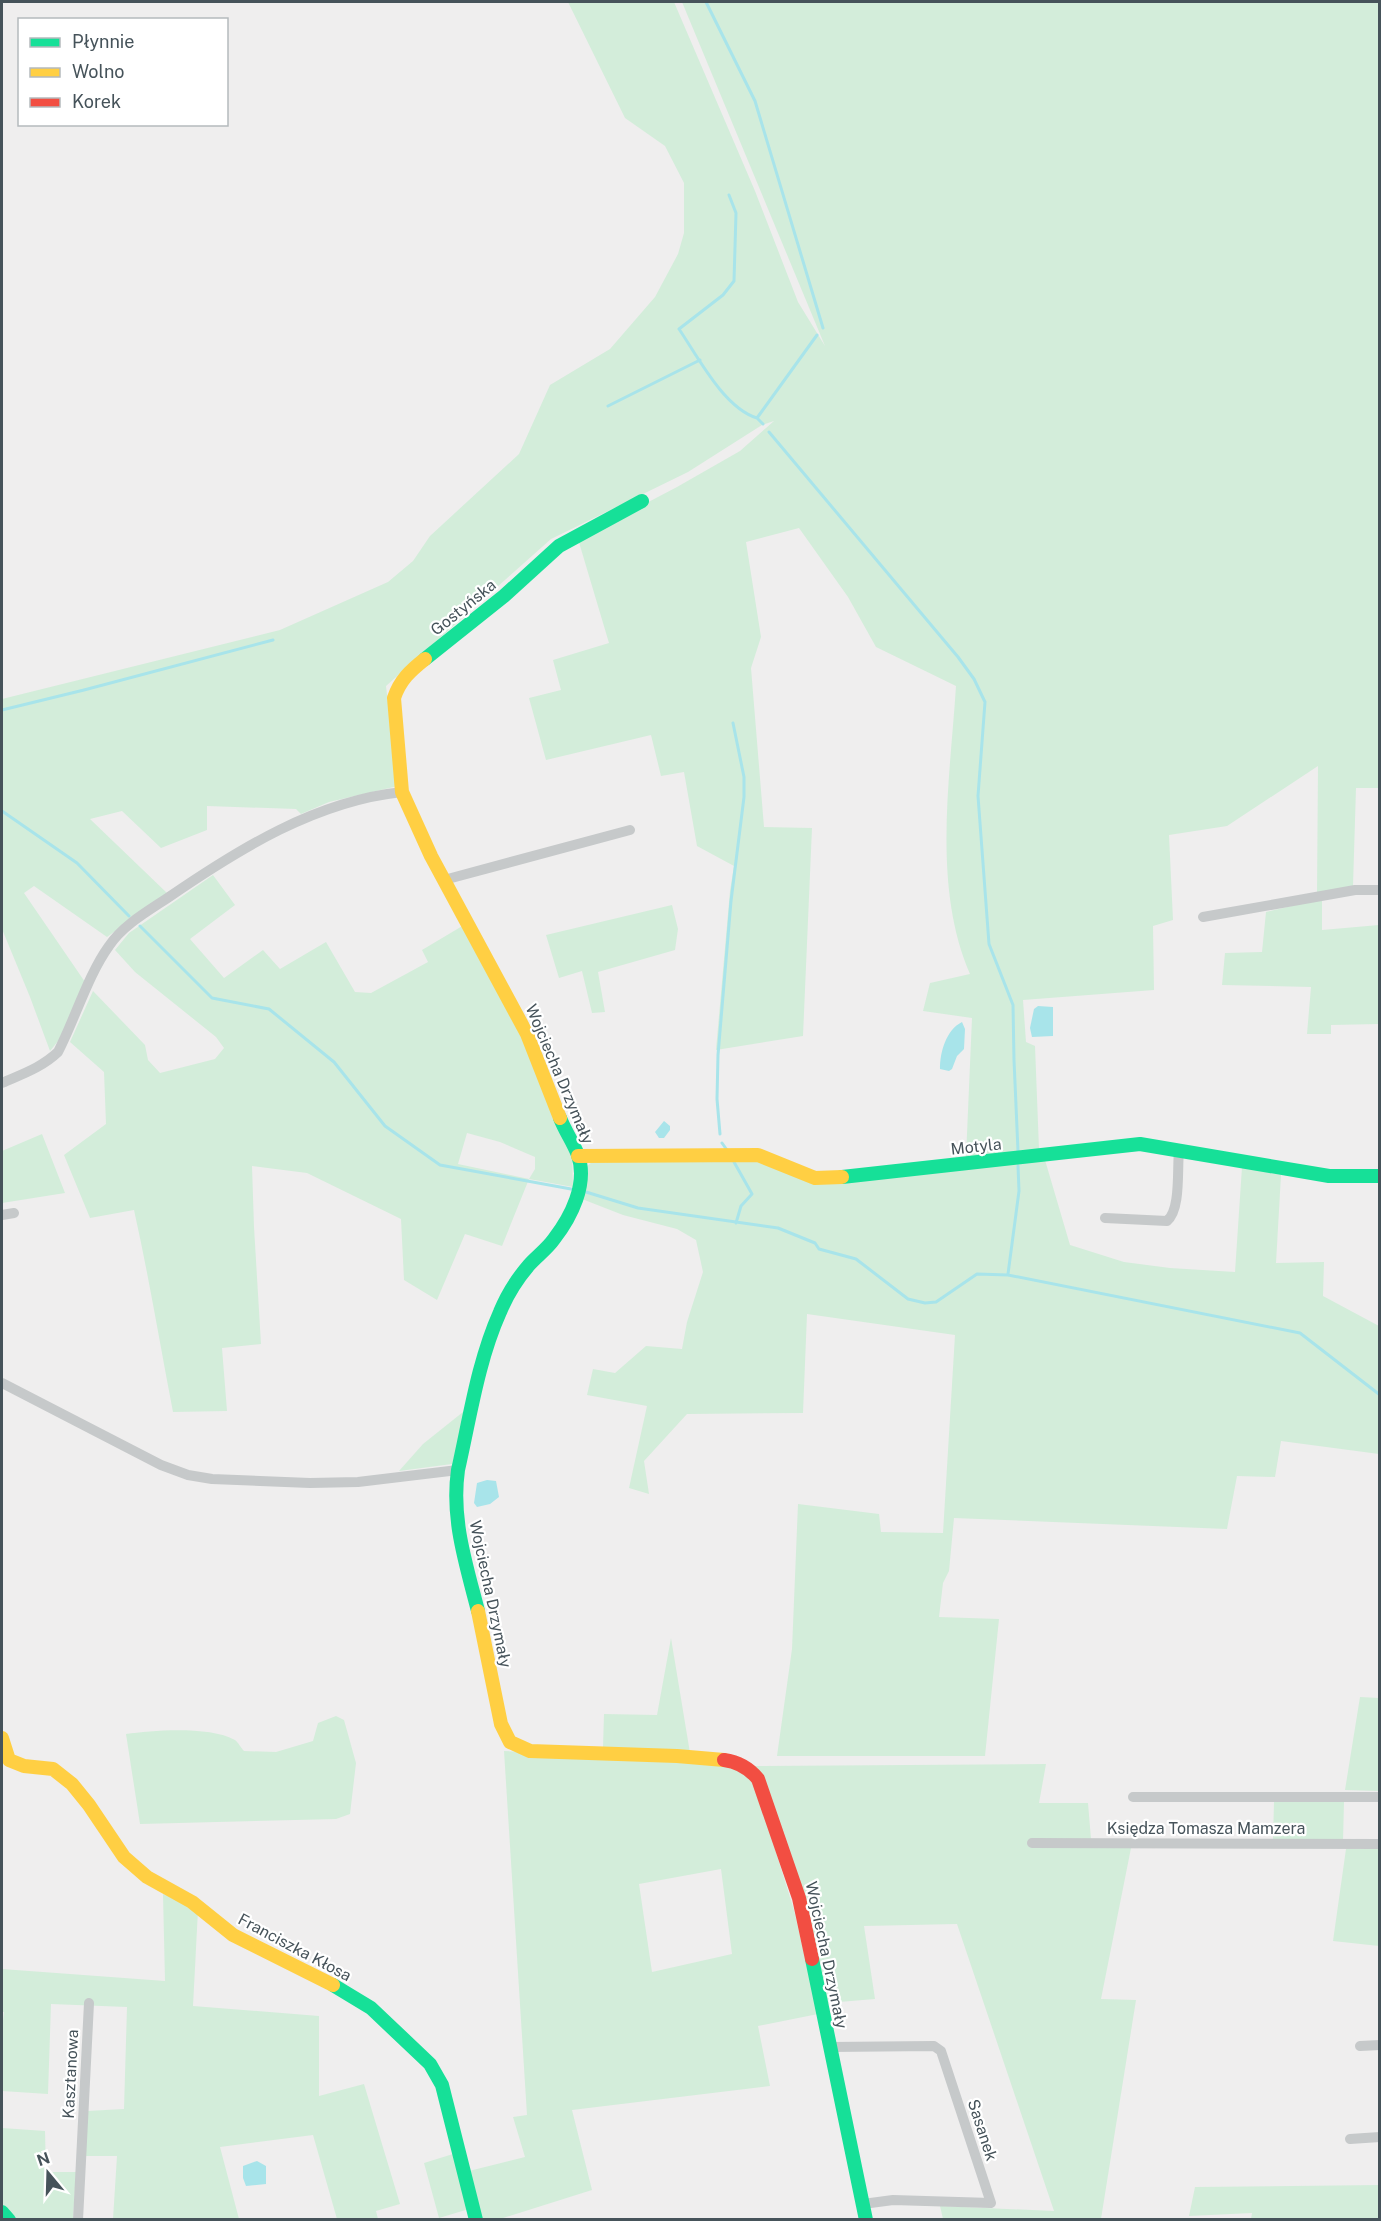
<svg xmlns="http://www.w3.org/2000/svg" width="1381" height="2221" viewBox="0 0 1381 2221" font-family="'Public Sans',sans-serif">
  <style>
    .green { fill: #d3edda; fill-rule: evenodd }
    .water { fill: #a8e4ea }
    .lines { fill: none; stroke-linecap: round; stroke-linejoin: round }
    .stream { stroke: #a8e4ea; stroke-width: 3 }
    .street { stroke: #c6c9ca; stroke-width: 10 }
    .fast { stroke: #16e098; stroke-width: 14 }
    .slow { stroke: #ffcf43; stroke-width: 14 }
    .jam { stroke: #f24e42; stroke-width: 14 }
    .labels { text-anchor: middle; stroke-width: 4.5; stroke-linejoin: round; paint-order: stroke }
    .street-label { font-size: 16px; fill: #46535a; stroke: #fff }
  </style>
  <rect width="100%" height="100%" fill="#efeeee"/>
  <path class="green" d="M568,2H674L755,191L798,302L825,346L682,2H1379L1380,788H1356L1353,886L1317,893L1318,766L1227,826L1169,835L1173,920L1153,926L1154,990L1023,1000L1026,1042L1035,1046L1039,1149L966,1157L972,1018L923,1011L930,983L970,974C932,886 950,780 956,686L876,647L848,597L799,528L746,542L761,637L751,668L764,827L812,828L803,1036L716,1050L730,891L734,866L697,846L684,772L661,776L651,735L546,760L529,698L561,690L553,660L609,643L578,539L677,487L740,451L774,421L762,425L688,472L551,539L386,686L398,786L329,802L301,814L296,809L207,806V830L161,848L122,811L90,819L167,893L107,937L34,886L24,893L85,982L63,1035L50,1051L30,997L2,929V699L280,630L388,582L413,561L430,536L519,454L550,385L610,349L655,297L678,254L684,233V183L665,146L625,118Z
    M213,875L235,905L190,939L224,978L263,950L280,969L326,942L355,992L371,993L428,962L422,950L464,925L528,1046L572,1154L573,1187L529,1179L502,1246L465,1234L437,1300L404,1280L401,1219L307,1173L252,1166L254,1227L261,1344L222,1348L227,1411L173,1412C160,1345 149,1277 134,1210L90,1218L64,1155L106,1124L104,1072L70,1042L93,991L145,1045L148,1060L160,1073L215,1059L224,1048L216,1037L135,972L115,950L129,933ZM467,1133L500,1142L535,1157V1169L529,1179L458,1164Z
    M1322,899V930L1379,925V1024L1331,1025V1034H1307L1311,987L1222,985L1225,953L1262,952L1266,912Z
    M672,905L678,929L675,950L598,972L605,1012L592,1013L582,971L559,978L546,935Z
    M42,1134L65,1193L2,1203V1151Z
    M596,1159L748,1160L772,1163L810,1182L1045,1160L1070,1245L1124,1262L1170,1268L1235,1272L1242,1167L1281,1175L1276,1263L1324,1262L1323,1296L1379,1326V1454L1281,1441L1275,1477L1237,1476L1227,1529L954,1518L949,1571L943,1583L939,1617L999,1619L985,1756H777L792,1649L798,1504L879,1514L881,1532L943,1533L955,1335L807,1314L803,1413L687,1414L644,1461L649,1494L629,1488L647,1406L587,1395L593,1369L615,1373L646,1346L682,1349L687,1322L703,1272L696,1240L677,1229L623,1215L582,1199L587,1166Z
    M468,1408L452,1464L399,1471L423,1444Z
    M671,1638L690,1753L603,1747L604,1714L657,1715Z
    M1360,1697L1379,1698V1791L1345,1790Z
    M336,1716L344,1720L356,1763L350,1814L336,1819L140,1824L126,1734C154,1730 210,1726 235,1740C238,1742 241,1748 244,1751L276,1752L313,1741L318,1723Z
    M504,1751L679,1761L735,1767L746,1773L755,1785L794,1910L818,2014L758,2026L770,2086L572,2110L592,2190L500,2219H481L469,2209L439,2218L424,2163L453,2154L461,2173L525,2157L513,2117L527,2115ZM721,1869L732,1954L652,1972L639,1884Z
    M1046,1764L1039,1803H1088L1091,1839L1131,1848L1101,1999L1136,2000L1101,2219H943L940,2206L1054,2211L957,1924L864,1926L875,1999L827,2003L755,1766Z
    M1274,1802H1344L1343,1841L1273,1840Z
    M1346,1849H1379V1946L1333,1941Z
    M163,1894L198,1910L193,2006L319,2016V2096L364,2084L400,2204L376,2211L378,2219H337L313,2135L220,2147L239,2219H113L117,2156H84L87,2111L124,2109L127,2007L51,2004L48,2094L2,2091V2029L4,2012H2V1969L165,1981Z
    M2,2128L45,2131L46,2172H76L73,2219H17L2,2204Z
    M1379,2185V2219H1251L1252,2213L1189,2216L1195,2187Z"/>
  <path class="water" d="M1038,1006L1053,1007V1036L1032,1037L1030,1028L1034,1009Z
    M962,1022L965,1029L964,1049L957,1056L952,1069L949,1071L940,1069C940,1052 946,1030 962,1022Z
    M664,1121L670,1126V1130L664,1138H659L655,1132Z
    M487,1480L496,1481L499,1497L490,1504L477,1507L474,1503L477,1483Z
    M257,2161L266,2166V2184L246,2186L243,2178V2166Z"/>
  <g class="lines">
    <path class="stream" d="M706,2L755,101L823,328
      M729,195L736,213L734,281L723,295L679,329C698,357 724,408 757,418
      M608,406L700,360
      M763,424L757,418L817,335
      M769,432L958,657L974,679L985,702L978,796L989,944L1013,1005L1014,1060L1018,1151
      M2,710L84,690L273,640
      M2,811L77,863L129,916
      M140,926L212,998L269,1009L334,1062L385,1126L440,1165L571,1189
      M720,1134L717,1099L718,1055L731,901L744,797V777L733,723
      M722,1143L727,1150
      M734,1162L752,1194L741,1206L736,1223
      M586,1192L638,1208L778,1228L815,1243L819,1249L856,1259L908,1299L925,1303L936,1302L977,1274L1008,1275L1300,1333L1380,1395
      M1008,1274L1019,1191L1018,1166"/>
    <path class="street" d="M444,880L630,830
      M1203,917L1355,890H1380
      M2,1083C22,1074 41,1068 58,1052C75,1019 88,975 109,946C123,925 148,911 169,897C239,849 316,801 402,792
      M2,1215L14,1213
      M1105,1218L1167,1221C1181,1210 1177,1169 1179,1151
      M2,1383L161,1465L188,1475L212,1479L310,1483L358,1482L458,1470
      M1133,1797H1380
      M1032,1843L1380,1844
      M1360,2046L1380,2045
      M830,2047L934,2046L941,2051L991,2203L893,2200L863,2204
      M1350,2139L1380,2137
      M78,2220L89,2003"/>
    <path class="fast" d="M425,659L504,596L559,546L642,501
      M842,1177L1140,1144L1329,1176H1380
      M478,1611C466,1564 451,1519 458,1470C470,1417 478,1361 500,1312C507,1295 517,1279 529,1265C537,1256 547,1249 554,1239C571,1217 588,1184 578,1155C573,1142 565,1131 560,1118
      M812,1959L866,2220
      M333,1985L371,2008L430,2064L442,2085L476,2220
      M2,2212L9,2220"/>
    <path class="slow" d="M425,659C410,671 400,680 394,698L402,792L431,856L527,1034L560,1118
      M578,1156L758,1155L815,1178L842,1177
      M478,1611L501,1724L510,1742L530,1751L677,1756L724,1760
      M2,1738L9,1760L24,1766L53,1769L72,1784L89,1805L124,1857L147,1877L192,1902L233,1935L333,1985"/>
    <path class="jam" d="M724,1760C739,1762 749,1768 758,1779L799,1898L812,1959"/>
  </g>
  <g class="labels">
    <g class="street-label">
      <text transform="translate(463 607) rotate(-39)" y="6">Gostyńska</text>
      <text transform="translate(560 1074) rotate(67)" y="6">Wojciecha Drzymały</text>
      <text transform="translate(976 1146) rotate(-6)" y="6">Motyla</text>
      <text transform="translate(491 1594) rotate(78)" y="6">Wojciecha Drzymały</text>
      <text x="1206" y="1834">Księdza Tomasza Mamzera</text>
      <text transform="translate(295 1947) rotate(28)" y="6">Franciszka Kłosa</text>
      <text transform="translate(827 1955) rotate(78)" y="6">Wojciecha Drzymały</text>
      <text transform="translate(70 2074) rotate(-87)" y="6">Kasztanowa</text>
      <text transform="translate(983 2130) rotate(72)" y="6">Sasanek</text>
    </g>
  </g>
  <rect width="1381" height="2221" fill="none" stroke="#46535a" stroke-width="6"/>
  <rect x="18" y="18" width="210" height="108" fill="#ffffff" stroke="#b5babd" stroke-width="1.5"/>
  <rect x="30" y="38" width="30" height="9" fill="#16e098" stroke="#b5babd" stroke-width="1.5"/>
  <text x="72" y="48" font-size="18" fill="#46535a">Płynnie</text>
  <rect x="30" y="68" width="30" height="9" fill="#ffcf43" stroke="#b5babd" stroke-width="1.5"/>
  <text x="72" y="78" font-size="18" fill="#46535a">Wolno</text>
  <rect x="30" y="98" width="30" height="9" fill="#f24e42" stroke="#b5babd" stroke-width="1.5"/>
  <text x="72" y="108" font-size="18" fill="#46535a">Korek</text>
  <g transform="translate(48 2173) rotate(341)" stroke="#ffffff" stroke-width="4.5" paint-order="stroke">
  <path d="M0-4.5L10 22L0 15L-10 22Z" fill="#46535a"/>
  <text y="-9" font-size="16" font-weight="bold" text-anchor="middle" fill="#46535a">N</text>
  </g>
</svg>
